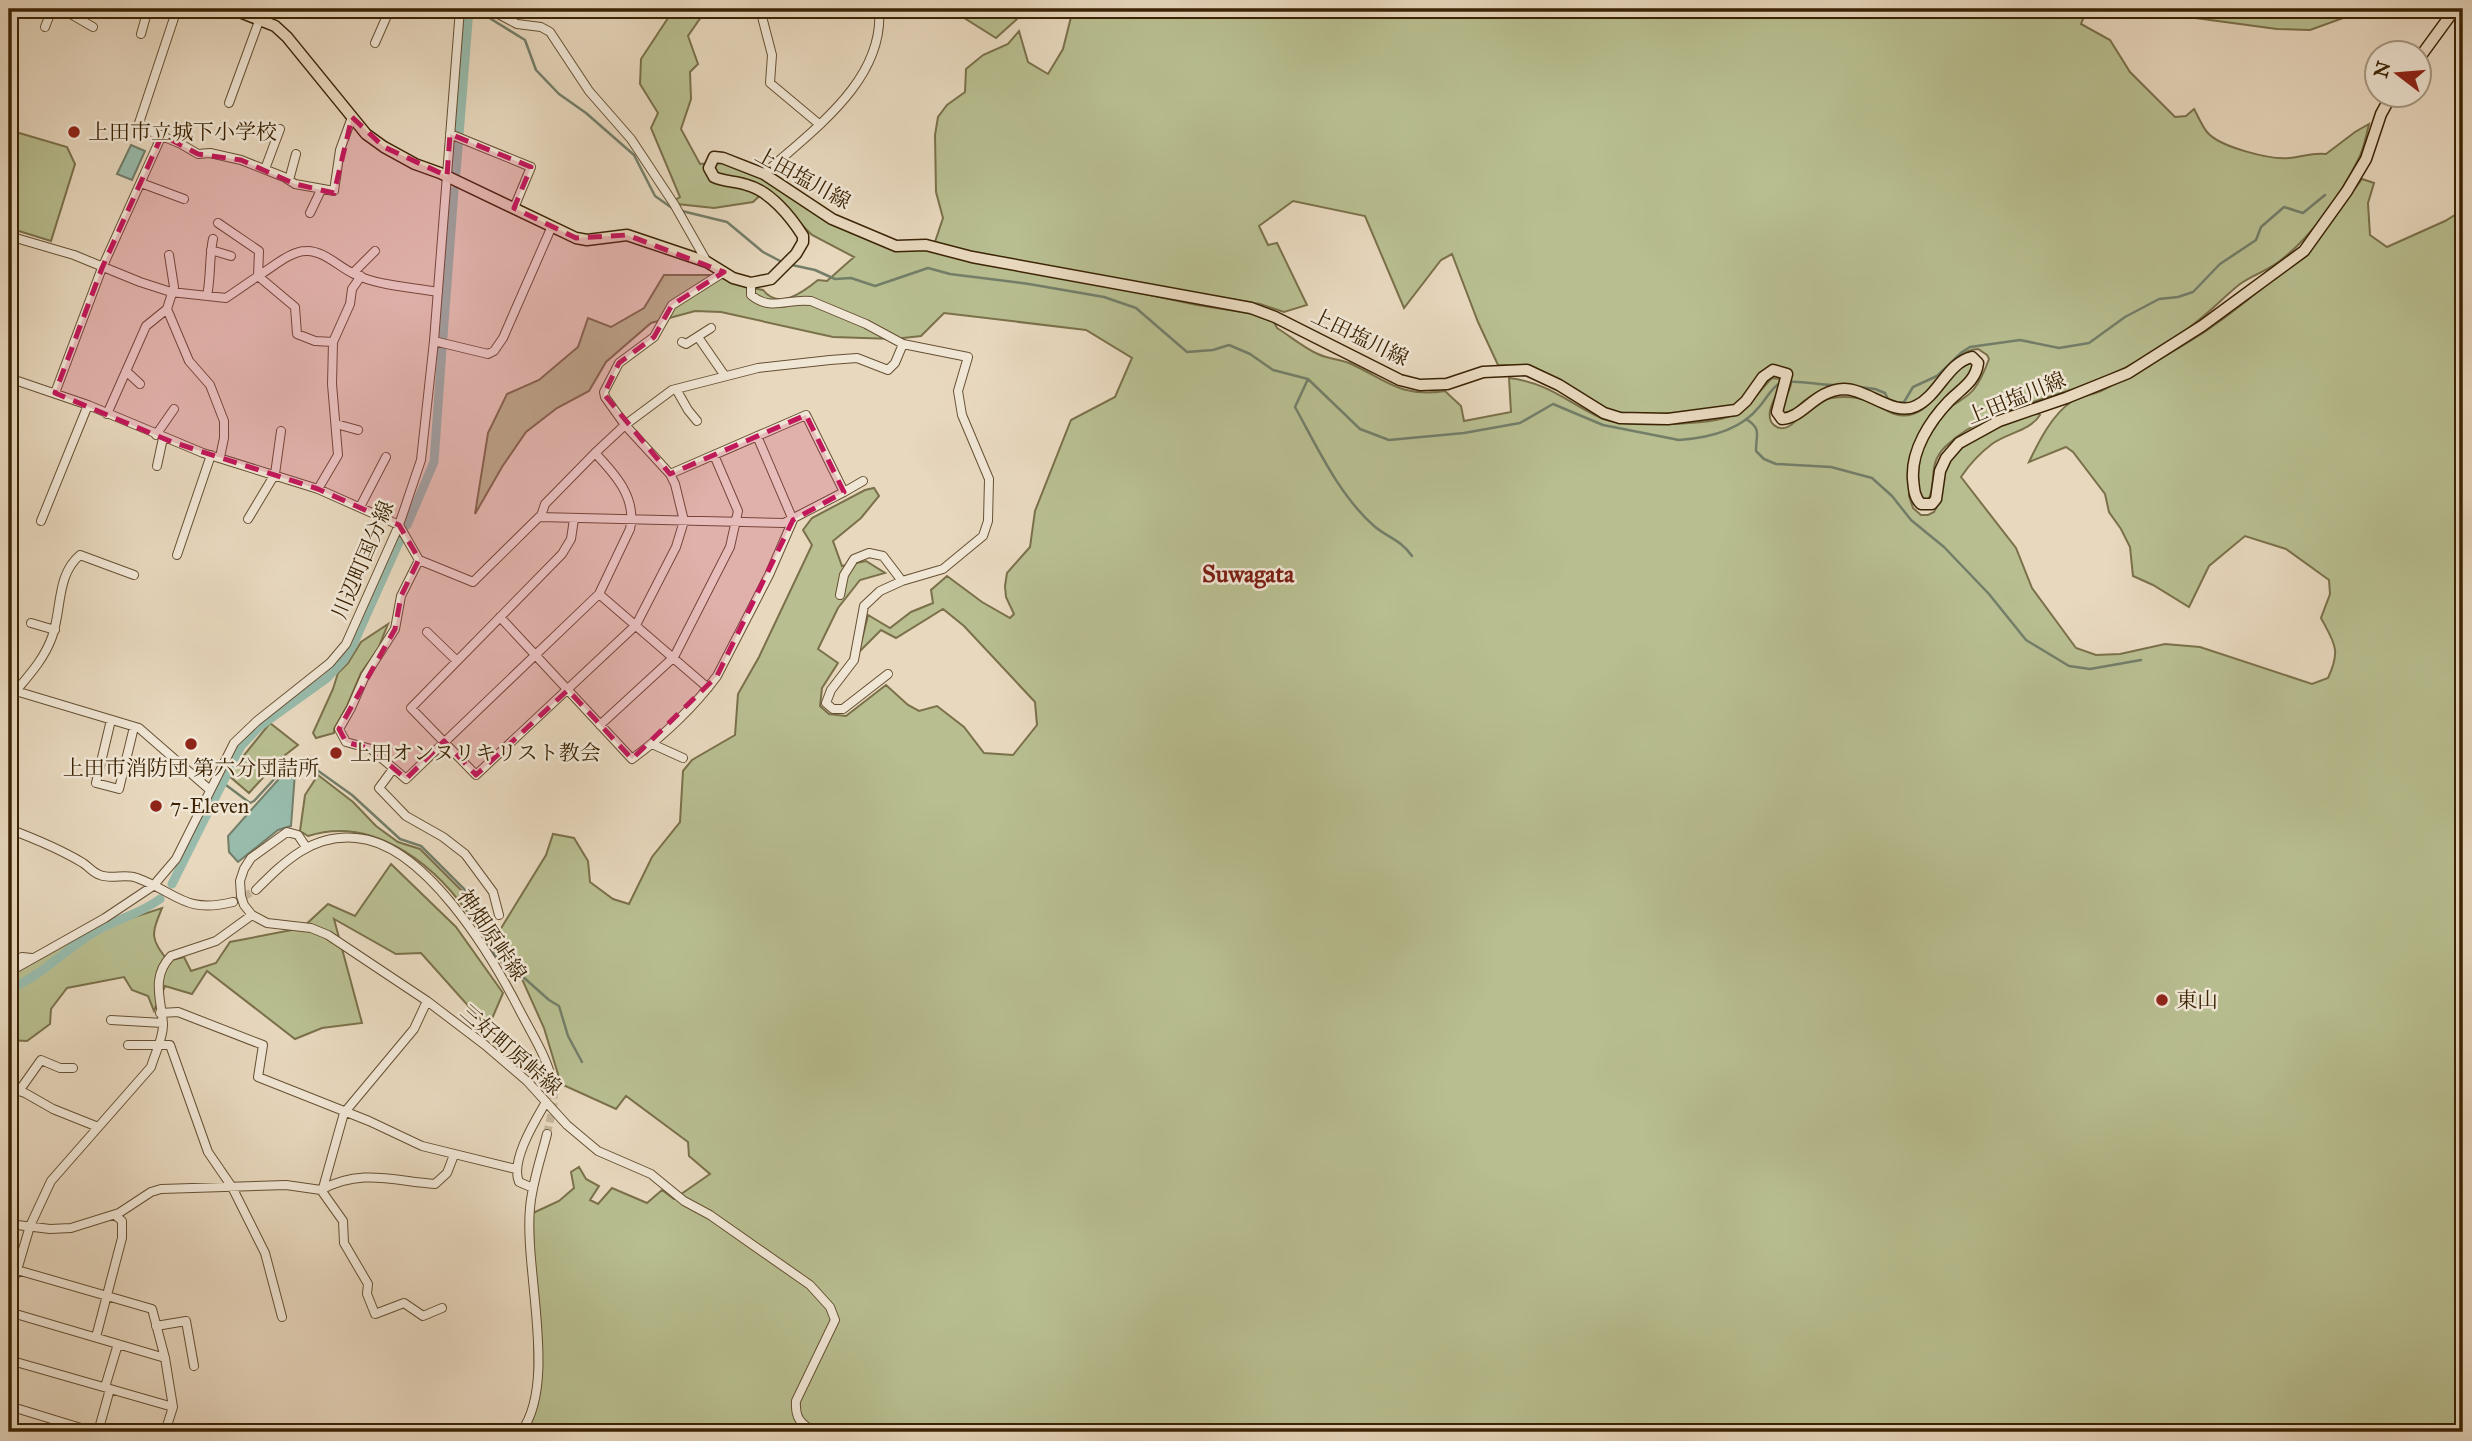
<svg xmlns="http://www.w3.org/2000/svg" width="2472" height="1441" viewBox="0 0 2472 1441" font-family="'IM FELL Great Primer','Noto Serif JP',serif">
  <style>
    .green { fill: #b8be90; stroke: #7a704a; stroke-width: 2 }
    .water { fill: #98bbac; stroke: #737e69; stroke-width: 2 }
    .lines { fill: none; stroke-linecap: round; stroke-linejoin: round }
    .stream { stroke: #737e69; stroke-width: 2.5 }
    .canal { stroke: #98bbac; stroke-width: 9 }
    .minor-tunnel { stroke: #c5b499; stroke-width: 8; stroke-dasharray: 8 4; stroke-linecap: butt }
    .minor-casing { stroke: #665032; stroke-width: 10 }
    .major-casing { stroke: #3b2304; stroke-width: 13 }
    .minor { stroke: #f0e6d5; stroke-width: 8 }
    .major { stroke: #e8d8be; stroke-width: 10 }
    .marked { fill: #c2185b; fill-opacity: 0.2; stroke: #c2185b; stroke-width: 5; stroke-dasharray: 14 9; stroke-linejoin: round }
    .poi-dot { fill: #8f2418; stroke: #f0e6d5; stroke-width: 2.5 }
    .labels { text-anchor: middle; stroke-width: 5; stroke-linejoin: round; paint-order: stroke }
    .poi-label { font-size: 21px; fill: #3b2304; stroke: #f0e6d5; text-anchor: start }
    .street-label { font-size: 21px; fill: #3b2304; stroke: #f0e6d5 }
    .quarter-label { font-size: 24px; font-weight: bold; fill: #7a1f14; stroke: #f0e6d5 }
  </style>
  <rect width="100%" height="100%" fill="#e8d8be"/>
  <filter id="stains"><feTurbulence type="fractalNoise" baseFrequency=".00286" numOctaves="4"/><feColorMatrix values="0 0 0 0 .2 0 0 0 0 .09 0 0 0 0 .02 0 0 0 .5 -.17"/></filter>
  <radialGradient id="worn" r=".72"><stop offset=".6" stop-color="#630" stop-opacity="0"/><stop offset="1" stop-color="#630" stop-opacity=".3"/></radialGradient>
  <path class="green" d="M674,9H686L701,17L688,36L698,64L690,72L691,99L681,129L700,164L722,162L763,179L894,250L904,251L926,247L1197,305L1249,313L1274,322L1277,328C1290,336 1304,348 1318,354C1328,359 1339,359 1349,363C1387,380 1400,398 1445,391L1461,406L1464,421L1511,412L1509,378C1549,383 1567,402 1601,418C1623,428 1711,425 1733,415C1749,408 1760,390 1772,378L1780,379L1782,384C1777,394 1760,419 1777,427C1790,433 1799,415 1808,409C1814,405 1824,399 1832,398C1844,396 1857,397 1869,401C1884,408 1896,420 1913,414C1935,407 1941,381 1957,368C1961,365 1967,363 1972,361L1975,371L1947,402L1909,471V496L1913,508L1921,515H1928L1934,512L1939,502L1940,481L1954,453L1997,425L2034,411L2040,415C2030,431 2007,433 1992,444C1980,453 1969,465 1961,477L2016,548L2032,588L2076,648L2096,655L2120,654L2165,644L2200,647L2312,684L2328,678C2341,650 2335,644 2321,618L2330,594L2329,580L2286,549L2245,536L2209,566L2189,607L2153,585L2133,576L2130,547L2121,529L2109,512L2105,494L2073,452L2066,447L2029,462C2039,441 2052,415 2071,402C2080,396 2092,395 2101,391C2136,373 2170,354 2203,333C2265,291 2319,239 2362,179L2374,183L2368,203L2370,235L2387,247L2445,221L2463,210V1432H524L535,1407L533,1213L559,1201L574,1188L571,1172L579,1167L586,1179L599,1186L590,1200L598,1204L612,1188L647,1203L662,1190L674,1199L710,1174L689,1156L688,1142L626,1096L616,1109L561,1084L544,1028L500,930L546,855L553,834L574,838L588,861L590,882L613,899L629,904L652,857L680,822L683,771L692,760L735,735L738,694L759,657L812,545L803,530L812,518L865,490L874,488L879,496L861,518L833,541L842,566L866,561L885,573L860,580L838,608L818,649L838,663L822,688L820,706L829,714L846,716L886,685L908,705L919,711L937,706L964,727L984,753L1013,755L1037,725L1035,702L964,626L943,609L896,638L881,630L859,652L868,615L890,628L911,612L933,603L931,590L947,576L982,602L1010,618L1014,614L1006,597L1005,586L1007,573L1030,547L1035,511L1071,420L1115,397L1132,358L1086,330L944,313L921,336L894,339L833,337L721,312L695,311L651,323L606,362L589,391L557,408L526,432L502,467L475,514L488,433L507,394L539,380L578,347L588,318L611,327L644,308L664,275H717L753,288L763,290C779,310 802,293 818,280L827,281L854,257L812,235L766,190L753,202L714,208L677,204L675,200L680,197L651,128L658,113L640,84L641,59Z
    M950,9H1028L996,38Z
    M1073,9H2087L2081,24L2110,40L2130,72L2175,117L2186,116L2194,109C2198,116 2202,126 2207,132C2219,147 2271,160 2289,158C2303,157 2312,152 2326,154L2355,132L2369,124C2366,136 2364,149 2358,160C2340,196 2313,235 2281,260C2269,270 2253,275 2240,284C2226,295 2214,308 2200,319C2170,344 2132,366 2096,381C2049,400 1983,410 1946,446C1926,465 1938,483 1928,500H1924C1902,474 1931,424 1952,406C1960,400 1968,397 1974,389C1981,380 1985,370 1989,359L1987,355L1978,349C1949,350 1942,390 1918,402C1881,420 1856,346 1790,414L1782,413C1780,393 1802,387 1784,368C1768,380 1752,394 1736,404C1720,414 1630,416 1611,411L1528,366L1498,365L1478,322L1452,254L1441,260L1404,308L1365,216L1293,201L1259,226L1268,245L1277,243L1307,305L1284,312L1260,304L972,255L935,242L943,218L936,192L935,135L938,117L947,105L965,92L966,69L983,55L1008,44L1019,31L1028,62L1048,74L1063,49Z
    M2128,9H2368L2310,30L2277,29Z
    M9,130L67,147L75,164L51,241L9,228Z
    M388,624L378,649L361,673L347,706L334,729V733L316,738L313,733L333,689L338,673L348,663L361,642Z
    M270,723L298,745L280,759L249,793L228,775Z
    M318,775L353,802L376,826L398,842L420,849L470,899L475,924C441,869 376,814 308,836L300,831L305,795Z
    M391,864L456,927L503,993L488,1028L421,953L396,954L334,919L362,1023L322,1028L295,1039L207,971L192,994L165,986L154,1011L148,996L132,990L124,977L67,988L51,1009L50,1024L27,1041L9,1040V975L69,938L162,908C151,935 150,938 168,961L184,957L191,971L216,963L230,942L302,928L328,904L355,916Z"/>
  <path class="water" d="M131,145L145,151L132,180L117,174Z
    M286,771L295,773L291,826L278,830L238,862L229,852L228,836Z"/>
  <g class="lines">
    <path class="stream" d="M475,9L525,40L536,70L559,94L586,113L634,155L655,196L672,208
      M682,211L727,222L763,252L782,262
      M792,265L815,270L835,279L851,278L875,286L928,268L950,274L1029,284L1104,297L1136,308L1187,352L1213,350L1229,345L1250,354L1273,370L1308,379L1360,429L1389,440L1464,433L1520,423L1553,404L1603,425L1679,440C1708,438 1740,431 1759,407C1767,398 1771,388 1781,382
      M1308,379L1295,407C1317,447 1339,495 1374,526C1388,538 1400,539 1412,556
      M1787,382C1804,380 1819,386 1836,385
      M1860,387L1875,389L1885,393L1889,401
      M1899,403L1904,402L1913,387L1937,376L1962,352L1970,347L2020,340L2059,348L2089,343L2125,317L2159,299L2178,297L2193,292L2220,264L2256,240L2261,227L2284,207L2303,213L2325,195
      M1746,419C1762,429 1756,434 1756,451L1764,459L1776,464L1831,467L1872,478L1892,496L1911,520L1944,547L1989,594L2026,640L2069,666L2090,669L2141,660
      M222,782L250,803L254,801L288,764L303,760L352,795L400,839L421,846L471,896L478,926L498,960L513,968L549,1000L559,1006L568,1036L582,1062"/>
    <path class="canal" d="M456,173L469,9
      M443,337L454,191
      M407,525L434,462L442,350
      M172,884L241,746L260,726L327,678L344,660L353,645L400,540
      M9,989C42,976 65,949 96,931C117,919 140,914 160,899"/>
    <path class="minor-tunnel" d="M233,902L256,890
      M547,1134L554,1102L553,1084"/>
    <defs>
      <path id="minor" d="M62,9L93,27
        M177,9L138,126L181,144L198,154L210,153L241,160L284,177L295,184L334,191L340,150L352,117
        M489,9L517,24L541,27L550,32L589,91L631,139L674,204L707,262
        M760,9L772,55L770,83L819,124
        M45,27L52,9
        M141,34L148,9
        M375,43L386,18
        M229,103L259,21
        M450,134L531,167L514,208
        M265,169L280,129
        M764,174C811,131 885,81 879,9
        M289,180L296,154
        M141,183L184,199
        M310,213L321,190
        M218,223L259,251L258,276
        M9,236L74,255L140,282L171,292L226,298L258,276L295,307L297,334L315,341L333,342L332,384L338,455L318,489
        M211,250L231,256
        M353,273L375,251
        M258,276C272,268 290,251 306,251C323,250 339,267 354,274C379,286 410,287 438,292
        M751,283V295C771,312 788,298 811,301L866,324L903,344L968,357L958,391L962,415L989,479L988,521L983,536L943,569L902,581L880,591L864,606L854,660L831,690L826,703L833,709H843L888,674
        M207,296C211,277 209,258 213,239
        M167,309L189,361L210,385L224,421V438L220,457
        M698,337L725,376
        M434,341L488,354L494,351L503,338L552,226
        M333,342L350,304L352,289L361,276
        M682,342L686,344L711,328
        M126,371L140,384
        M9,378L88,405L203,453L318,489L399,525L419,560L473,582L539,517L784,523L844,492L806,415L670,474
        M676,389L688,410L697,421
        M55,393L102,268L162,135
        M107,414L146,326L167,309L174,287L169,255
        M336,424L358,430
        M156,435L174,409
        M157,466L163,438
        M844,492L863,481
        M360,507L386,457
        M541,516L545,504L595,453L625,425L672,390L758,368L830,360L857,358L888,370L895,363L903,344
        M248,519L275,474L281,431
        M574,519L571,539L562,554L411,708L476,775L636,625L676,547L684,521L675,484L670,474L625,425L605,397L604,392L619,363L654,337L672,305L724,272
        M41,521L88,405
        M177,555L211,455
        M419,560L401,596L395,629L365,676L351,708L339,729L346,742L371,749L406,779L599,594L630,529C637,498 615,474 595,453
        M599,594L708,688
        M840,595L844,575L854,559L869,553L883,556L902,581
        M500,617L632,759C663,736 694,707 717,676L769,575L793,520L757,436
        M31,623L55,630
        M427,632L457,661
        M9,689L139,728L210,790
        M15,692C30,674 44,659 52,637C62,610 56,575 80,555L134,575
        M111,720L96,783L119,789L134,727
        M600,725L674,657L730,547L738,511L714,455
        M652,744L683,758
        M393,769L379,788L406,816L443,837L465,854L493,892L499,915
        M9,829C33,838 60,849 83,863C89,867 93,873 100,875C112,880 125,873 137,878C178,893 184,914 233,902
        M306,847L298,835L287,832L251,858L244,869L240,881L241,896L244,905L252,915L267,923L311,928L328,935L427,1001L485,1045L527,1081L567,1125L598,1151L651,1174L684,1201L710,1215L810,1285L830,1307L835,1320L796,1401C795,1418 800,1423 814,1432
        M256,890C285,861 312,834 356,838C425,843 492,956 520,1011C533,1036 547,1057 553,1084
        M9,963L22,957L32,958
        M9,972L105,918L153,886L176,859L234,743L257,721L330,663L346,644L399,525L421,460L434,341L460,9
        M160,1013L178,1012L263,1045L258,1077L369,1121L422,1146L516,1169
        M111,1020L163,1023
        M128,1045H170L208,1152L232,1187L265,1253L282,1317
        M9,1088L25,1093L53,1109L98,1127
        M19,1091L41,1060L60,1068H73
        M323,1188L344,1113L414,1029L427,1001
        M533,1188L519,1182C510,1161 535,1121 546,1102
        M321,1190C361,1168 393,1181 435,1184L447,1173L454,1155
        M9,1224L50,1229L71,1228L119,1213L151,1192L161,1189L286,1185L321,1190L343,1221L344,1243L368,1284L367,1294L375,1314L404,1303L423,1316L442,1308
        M17,1270L152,1309L165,1358L173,1407L165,1432
        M9,1291L17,1270L30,1226L51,1181L151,1067C155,1053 163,1039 163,1025C162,1001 150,978 171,956L216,941L252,915
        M9,1312L165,1358
        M156,1326L186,1321L194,1366
        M96,1337L122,1238V1221L115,1215
        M9,1360L173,1407
        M105,1387L118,1344
        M9,1406L94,1432
        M98,1432L110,1389
        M521,1432C558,1383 524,1270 530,1208C532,1183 541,1158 547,1134"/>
      <path id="major" d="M232,9L275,26L287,37L366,134L384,147L415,164L440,173L576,238L587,240L627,235L707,262L733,278L751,283L771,279L796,254L803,242V236C791,217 770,191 747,185C736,181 725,182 714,177L709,168L714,157L723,158L764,174L832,219L896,246L926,245L972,257L1251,308L1275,317L1400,380L1420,385L1447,384L1483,372L1527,370L1559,385L1604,413L1620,418L1668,419L1736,410L1746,401L1763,377L1773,370L1787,374L1777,412L1782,419C1803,418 1815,390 1844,389C1867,389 1894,417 1916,406C1939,395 1947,363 1972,357L1978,363C1976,381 1961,389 1949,401C1930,421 1911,450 1913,479C1914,489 1914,497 1921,504H1932L1936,499L1940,471L1946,458L1959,443L1999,421L2066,398L2128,373L2202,326L2304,251L2347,191L2366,159L2381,114L2392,94
        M2420,57L2455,9"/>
    </defs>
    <use href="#minor" class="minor-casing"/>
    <use href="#major" class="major-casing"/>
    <use href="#minor" class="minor"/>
    <use href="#major" class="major"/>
  </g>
  <path class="marked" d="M352,117L384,147L447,176L450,134L531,167L514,208L576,238L627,235L724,272L672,305L654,337L619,363L604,394L670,474L806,415L844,492L793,520L717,676L632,759L568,690L476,775L444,741L406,779L371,749L346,742L339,729L395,629L401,596L419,559L399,525L318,489L172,442L55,393L102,268L162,135L198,154L241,160L295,184L334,193Z"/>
  <g class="poi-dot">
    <circle cx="74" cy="132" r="7"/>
    <circle cx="191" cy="744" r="7"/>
    <circle cx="336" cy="753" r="7"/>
    <circle cx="156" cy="806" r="7"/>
    <circle cx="2162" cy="1000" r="7"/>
  </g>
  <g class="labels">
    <g class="poi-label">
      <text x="88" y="139">上田市立城下小学校</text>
      <text x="350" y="760">上田オンヌリキリスト教会</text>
      <text x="191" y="775" text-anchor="middle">上田市消防団 第六分団詰所</text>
      <text x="170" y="813">7-Eleven</text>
      <text x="2176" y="1007">東山</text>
    </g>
    <g class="street-label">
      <text transform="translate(803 178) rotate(29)" y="7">上田塩川線</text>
      <text transform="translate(1360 337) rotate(26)" y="7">上田塩川線</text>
      <text transform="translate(2016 398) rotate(-22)" y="7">上田塩川線</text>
      <text transform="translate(363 560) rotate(-67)" y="7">川辺町国分線</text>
      <text transform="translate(492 935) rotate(56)" y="7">神畑原峠線</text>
      <text transform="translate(511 1050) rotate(41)" y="7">三好町原峠線</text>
    </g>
    <g class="quarter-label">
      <text x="1248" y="582">Suwagata</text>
    </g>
  </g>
  <rect width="2472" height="1441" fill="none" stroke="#e8d8be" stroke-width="35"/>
  <rect x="10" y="10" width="2451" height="1420" fill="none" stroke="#3b2304" stroke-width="3.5"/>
  <rect x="18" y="18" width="2437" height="1406" fill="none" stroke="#3b2304" stroke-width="2"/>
  <g transform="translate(2398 74) rotate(286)"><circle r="33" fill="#f0e6d5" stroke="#a89881" stroke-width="2"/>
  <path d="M0-5L12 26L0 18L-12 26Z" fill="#8f2418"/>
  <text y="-10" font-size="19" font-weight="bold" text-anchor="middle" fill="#3b2304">N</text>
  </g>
  <rect width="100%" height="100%" filter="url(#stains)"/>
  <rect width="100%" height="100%" fill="url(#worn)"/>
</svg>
